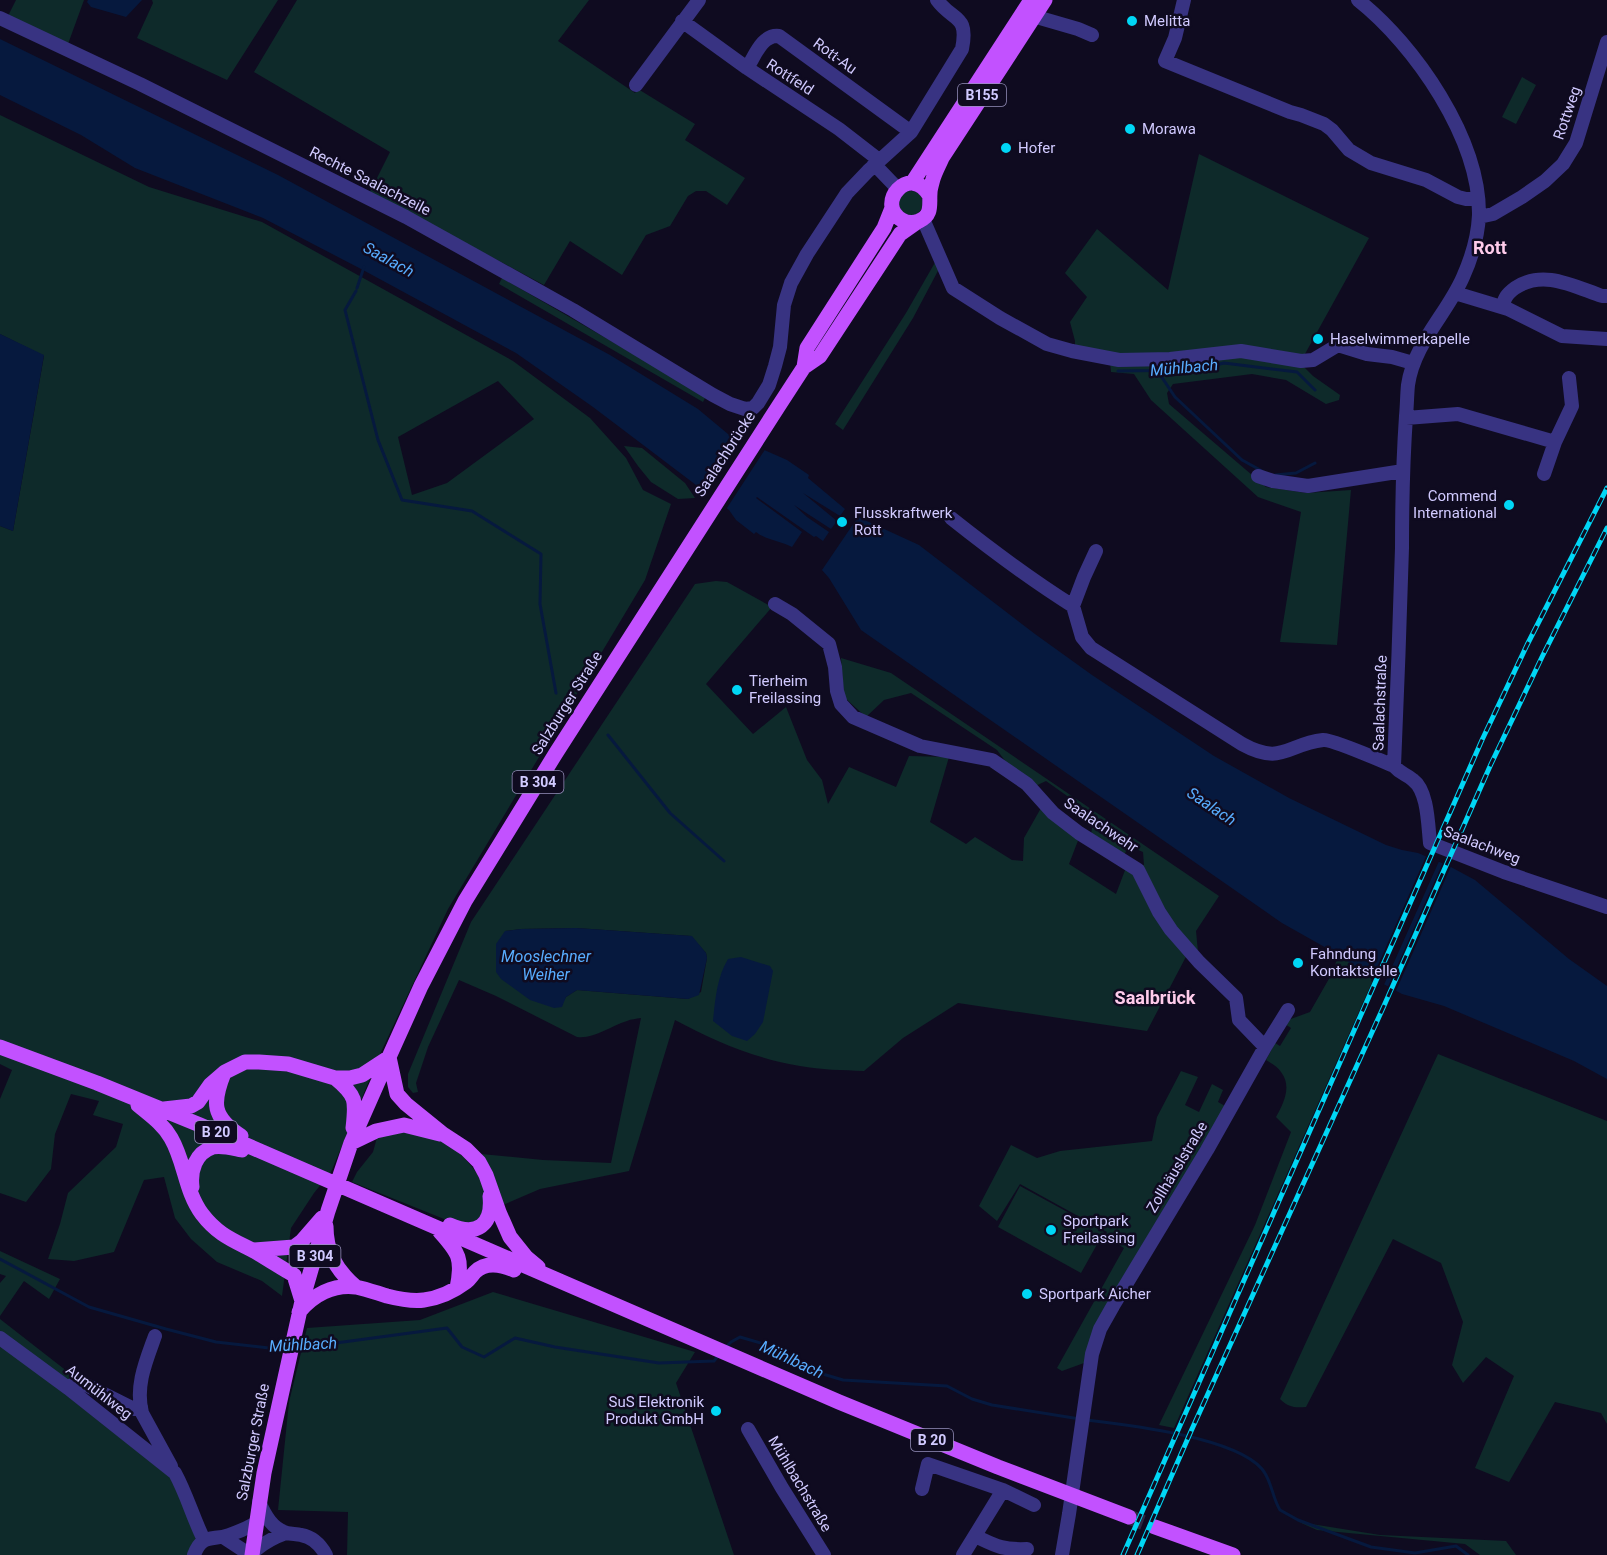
<svg xmlns="http://www.w3.org/2000/svg" width="1607" height="1555" viewBox="0 0 1607 1555" font-family="Roboto,sans-serif">
  <style>
    .green { fill: #0e2a2a; fill-rule: evenodd }
    .water { fill: #06193e }
    .pier { fill: #0f0b20 }
    .lines { fill: none; stroke-linecap: round; stroke-linejoin: round }
    .stream { stroke: #06193e; stroke-width: 3 }
    .major-tunnel { stroke: #2c2841; stroke-width: 15; stroke-dasharray: 15 8; stroke-linecap: butt }
    .minor { stroke: #383382; stroke-width: 14 }
    .major { stroke: #c251ff; stroke-width: 15 }
    .rail-casing { stroke: #00d6f5; stroke-width: 5 }
    .rail { stroke: #0f0b20; stroke-width: 3; stroke-dasharray: 9; stroke-linecap: butt }
    .poi-dot { fill: #00d6f5; stroke: #0f0b20; stroke-width: 2 }
    .labels { text-anchor: middle; stroke-width: 5; stroke-linejoin: round; paint-order: stroke }
    .shield { fill: #0f0b20; stroke: #9791bc; stroke-width: 1.5 }
    .shield-label { font-size: 14px; font-weight: bold; fill: #d1caff }
    .poi-label { font-size: 15px; fill: #d1caff; stroke: #0f0b20; text-anchor: start }
    .street-label { font-size: 15px; fill: #d1caff; stroke: #0f0b20 }
    .water-label { font-size: 16px; font-style: italic; fill: #58adff; stroke: #0f0b20 }
    .quarter-label { font-size: 18px; font-weight: bold; fill: #ffcceb; stroke: #0f0b20 }
  </style>
  <rect width="100%" height="100%" fill="#0f0b20"/>
  <path class="green" d="M16,0H84L68,44L8,16Z
    M152,0H278L227,80L137,38L153,3Z
    M297,0H589L558,41L635,93L638,89L695,124L685,140L745,178L727,205L706,191H696L688,196L670,226L646,235L622,275L570,241L544,285L370,192L390,152L254,72Z
    M1522,77L1536,85L1516,124L1502,117Z
    M0,115L149,187L262,222L513,361L590,418L626,458L643,490L671,504L645,580L448,909L381,1052L331,1172L314,1193L291,1228L282,1296L262,1281L217,1262L191,1239L175,1218L164,1177L144,1180L114,1252L74,1261L48,1259L60,1224L68,1193L116,1147L123,1124L93,1115L99,1101L71,1094L55,1134L51,1169L26,1202L0,1193V1099L12,1070L0,1064V526L13,531L44,356L0,334ZM498,381L534,419L447,483L412,495L398,437Z
    M1199,154L1369,238L1300,363L1313,376L1340,395L1339,400L1326,404L1286,380L1252,374L1173,384L1167,393L1169,404L1266,487L1306,493L1351,490L1337,645L1280,642L1301,512L1258,497L1151,400L1134,374L1111,372L1110,361L1075,355V341L1070,322L1087,297L1065,273L1097,229L1168,290Z
    M899 203a12 12 0 1 1 24 0a12 12 0 1 1-24 0Z
    M937,259L940,267L913,318L843,430L835,424L906,313Z
    M502,278L706,396L703,402L499,284Z
    M624,446L642,448L685,483L695,498L678,499L651,482L638,466Z
    M716,581L727,582L772,607L706,684L753,734L786,707L807,760L822,780L828,804L849,767L896,787L909,756L949,757L930,822L966,844L975,837L1012,860L1023,861L1024,838L1041,808L1079,838L1069,864L1116,894L1127,865H1144L1143,852L1129,846L1124,855L1091,835L1094,815L1046,781L1027,790L997,750L911,693L884,700L866,717L844,697L841,658L891,673L1219,896L1196,931L1199,962L1189,951L1147,1031L958,1003L903,1038L864,1071C843,1070 821,1070 800,1066C756,1059 714,1041 675,1020L629,1171L540,1189L503,1205C498,1187 494,1170 481,1154L543,1160L611,1163L641,1018C636,1019 631,1019 627,1021C610,1026 595,1039 577,1037L496,996L459,980L428,1047L416,1083L418,1092L413,1093L408,1087V1074L471,922L695,584ZM576,928L691,936L706,953L707,958L701,992L688,999L577,990L566,997L563,1002L505,931L521,929Z
    M1338,954L1373,980L1174,1428L1159,1425L1255,1225L1291,1132L1276,1117C1284,1103 1292,1086 1281,1072C1278,1067 1271,1063 1266,1060L1275,1043L1280,1046L1291,1028L1285,1024L1288,1020L1310,1012L1334,970Z
    M1438,1054L1607,1121V1424L1601,1413L1555,1402L1509,1482L1475,1468L1514,1376L1486,1357L1463,1383L1452,1365L1463,1322L1441,1263L1393,1239L1306,1407C1294,1408 1288,1407 1280,1399Z
    M1181,1071L1198,1077L1185,1105L1199,1112L1212,1084L1223,1090L1218,1102L1225,1106L1084,1363L1062,1371L1057,1368L1124,1248L1104,1236L1107,1232L1020,1184L997,1221L979,1206L1011,1145L1037,1158L1060,1151L1152,1141L1157,1117Z
    M398,1130C412,1133 430,1135 443,1142C460,1150 484,1176 486,1196C486,1202 484,1208 484,1214L473,1223H454L352,1182L357,1172L373,1152L378,1134Z
    M1020,1186L1104,1232L1081,1273L998,1227Z
    M0,1251L60,1279L49,1299L24,1281L0,1316V1283L6,1276L0,1274Z
    M493,1292L695,1352L676,1383L734,1555H347L348,1512L278,1510L289,1402L307,1328L420,1320Z
    M0,1319L77,1379L68,1388L0,1333Z
    M0,1343L176,1482L196,1539L192,1555H0Z
    M1299,1522L1380,1535L1506,1541L1516,1555H1480L1465,1544L1317,1530Z"/>
  <path class="water" d="M88,0H142L126,17L91,7L87,2Z
    M0,39L278,175L610,355L698,409L728,434L787,460L809,475L808,478L845,509L840,516L803,493L837,521L831,529L794,505L807,517L829,532L823,541L816,536L814,537L757,497L756,498L802,532L792,547C780,541 766,540 756,532L754,534L736,520L729,510L593,407L516,353L363,270L263,218L135,168L81,135L0,95Z
    M0,334L44,355L13,531L0,526Z
    M858,517L919,545L1035,634L1092,675L1214,756L1289,798L1386,845L1402,850L1418,853L1449,866L1475,880L1569,959L1607,986V1079L1574,1061L1444,1006L1402,994L1365,974L1337,954L1282,923L861,630L829,578L822,570Z
    M576,928L692,936L706,953L707,958L699,995L688,999L577,990L566,997L562,1007L554,1008L530,1000L501,979L496,972V944L505,931L521,929Z
    M741,957L770,966L773,971L763,1022L755,1034L747,1041L732,1036L713,1021C715,1000 717,977 728,959Z"/>
  <path class="pier" d="M742,437L766,448L725,511L704,495Z
    M1427,854L1440,859L1383,987L1371,981Z
    M1444,860L1452,864L1395,993L1387,989Z"/>
  <g class="lines">
    <path class="stream" d="M357,288L364,267
      M356,291L345,310L378,440L402,500L472,511L541,554L540,604L556,693
      M1157,370L1175,397L1242,460L1262,471
      M1118,371L1194,370L1224,363L1297,372L1315,390
      M1275,475L1296,473L1315,463
      M608,735L670,813L724,861
      M0,1259L89,1307L166,1329L216,1342L269,1348L287,1347
      M297,1346L321,1345L447,1328L462,1347L484,1357L515,1338L555,1347L659,1363L714,1361L718,1356
      M727,1346L731,1342L740,1337L774,1347L792,1361L816,1372L843,1380L947,1386L972,1399L992,1405L1080,1419
      M1086,1420C1128,1425 1234,1437 1262,1469C1272,1481 1272,1497 1280,1510L1298,1520L1371,1547L1415,1553L1456,1546L1468,1555"/>
    <path class="major-tunnel" d="M1129,1517L1155,1527"/>
    <path class="minor" d="M1184,0L1175,38L1165,61L1290,112L1301,115L1324,124L1332,130L1349,150L1371,163L1426,180L1458,197L1466,199H1478
      M1358,0C1415,45 1480,139 1479,215C1478,236 1472,257 1463,277C1447,314 1414,343 1408,385C1407,395 1407,406 1406,416C1403,460 1402,504 1402,548C1400,621 1397,693 1394,766
      M1035,14L1040,18L1078,29L1092,35
      M0,18L140,84L406,217L573,310L713,395L730,404L745,409L753,408L758,403L769,385L775,366L780,347L784,305L791,283L807,254L847,193L868,171L911,132L962,49C969,14 953,22 937,0
      M682,21L747,68L839,129L879,160
      M747,68C755,56 762,34 779,36L911,132
      M636,85L699,0
      M874,164L898,189
      M1479,217L1493,214L1522,197L1545,181L1563,164L1576,143L1607,42
      M923,219L953,288L1000,318L1047,344L1072,351L1119,360L1170,359L1241,351L1301,361L1313,360L1338,345L1367,354L1392,357L1413,363
      M1455,293L1508,309L1562,336L1607,339
      M1502,307C1505,297 1507,294 1515,288C1543,269 1573,286 1602,296H1607
      M1406,418L1458,414L1555,442L1544,474
      M1555,442L1572,406L1569,378
      M1258,476L1273,481L1308,486L1403,471
      M951,518C990,549 1030,579 1073,606L1082,637L1091,648L1242,744C1282,766 1287,744 1323,740C1332,739 1382,761 1394,766C1402,775 1405,773 1413,780C1428,791 1428,825 1430,843L1504,872L1607,907
      M775,604L792,614L829,644L835,667L837,691L841,704L853,717L920,746L992,760L1027,784L1053,813L1079,833L1138,870L1159,912L1171,930L1199,962L1236,998L1239,1020L1265,1047
      M1073,606L1084,577L1096,551
      M155,1336C146,1361 135,1386 142,1413L171,1466
      M0,1338L68,1388L175,1473C187,1495 193,1518 204,1540
      M68,1388L78,1381L134,1409L141,1407
      M748,1429L782,1488L824,1555
      M922,1489L928,1464L1003,1490L1034,1505
      M259,1502C265,1515 272,1529 287,1533C291,1534 297,1534 301,1535C313,1537 320,1544 326,1555
      M975,1536C996,1546 1002,1550 1027,1549
      M223,1537L243,1550L247,1555
      M252,1553C263,1543 272,1538 286,1533
      M194,1555C202,1533 212,1541 229,1535C238,1532 247,1528 256,1523
      M963,1555L1003,1490
      M1062,1555L1069,1514L1092,1354L1100,1329L1113,1306L1207,1150L1265,1047L1288,1010"/>
    <path class="major" d="M912,183L1031,0
      M929,195C910,163 874,204 902,220C907,223 914,223 919,221C933,215 929,204 930,193C930,189 932,183 933,179C935,172 939,165 942,158L1045,0
      M804,367L807,348L884,228L892,208
      M0,1047L97,1083L200,1125L839,1402L998,1467L1129,1517
      M389,1057L397,1094L406,1104L443,1134L466,1149L479,1162L486,1175L499,1212L510,1237L526,1257L538,1267
      M224,1073C212,1103 212,1117 241,1136
      M335,1078C357,1096 356,1101 353,1128
      M138,1105C150,1115 163,1124 171,1138C185,1162 185,1191 202,1214C218,1235 233,1240 254,1251C268,1259 281,1268 294,1275L302,1301
      M164,1109L191,1106L198,1102L210,1085L225,1072L245,1062H259L288,1064L335,1078H350L362,1075L388,1058
      M351,1143L376,1131L404,1125L440,1134
      M192,1187C190,1171 195,1153 213,1147C222,1145 232,1148 242,1150
      M450,1225C477,1237 493,1225 490,1196
      M326,1226C326,1252 336,1270 356,1287
      M440,1232C459,1253 463,1259 457,1288
      M253,1250L294,1247L302,1241L322,1218
      M299,1312C313,1295 333,1284 356,1287C366,1289 377,1293 387,1296C399,1299 412,1302 424,1300C439,1298 454,1291 466,1282C470,1279 472,1275 475,1272C486,1261 501,1265 514,1270
      M1155,1527L1233,1555
      M252,1555L264,1473L302,1301L328,1211L351,1143L389,1057L421,986L465,901L556,753L778,407L804,367L820,356L900,234L917,222"/>
    <defs>
      <path id="rail" d="M1123,1555L1482,740L1527,645L1607,488
        M1137,1555L1192,1429L1383,1008L1491,764L1542,657L1607,528"/>
    </defs>
    <use href="#rail" class="rail-casing"/>
    <use href="#rail" class="rail"/>
  </g>
  <g class="poi-dot">
    <circle cx="1132" cy="21" r="6"/>
    <circle cx="1130" cy="129" r="6"/>
    <circle cx="1006" cy="148" r="6"/>
    <circle cx="1318" cy="339" r="6"/>
    <circle cx="1509" cy="505" r="6"/>
    <circle cx="842" cy="522" r="6"/>
    <circle cx="737" cy="690" r="6"/>
    <circle cx="1298" cy="963" r="6"/>
    <circle cx="1051" cy="1230" r="6"/>
    <circle cx="1027" cy="1294" r="6"/>
    <circle cx="716" cy="1411" r="6"/>
  </g>
  <g class="labels">
    <g class="shield">
      <rect x="958" y="84" width="48" height="22" rx="4.5"/>
      <rect x="512.5" y="771" width="51" height="22" rx="4.5"/>
      <rect x="195" y="1121" width="42" height="22" rx="4.5"/>
      <rect x="289.5" y="1245" width="51" height="22" rx="4.5"/>
      <rect x="911" y="1429" width="42" height="22" rx="4.5"/>
    </g>
    <g class="shield-label">
      <text x="982" y="100">B155</text>
      <text x="538" y="787">B 304</text>
      <text x="216" y="1137">B 20</text>
      <text x="315" y="1261">B 304</text>
      <text x="932" y="1445">B 20</text>
    </g>
    <g class="poi-label">
      <text x="1144" y="26">Melitta</text>
      <text x="1142" y="134">Morawa</text>
      <text x="1018" y="153">Hofer</text>
      <text x="1330" y="344">Haselwimmerkapelle</text>
      <text x="1497" y="501" text-anchor="end">Commend<tspan x="1497" dy="17">International</tspan></text>
      <text x="854" y="518">Flusskraftwerk<tspan x="854" dy="17">Rott</tspan></text>
      <text x="749" y="686">Tierheim<tspan x="749" dy="17">Freilassing</tspan></text>
      <text x="1310" y="959">Fahndung<tspan x="1310" dy="17">Kontaktstelle</tspan></text>
      <text x="1063" y="1226">Sportpark<tspan x="1063" dy="17">Freilassing</tspan></text>
      <text x="1039" y="1299">Sportpark Aicher</text>
      <text x="704" y="1407" text-anchor="end">SuS Elektronik<tspan x="704" dy="17">Produkt GmbH</tspan></text>
    </g>
    <g class="street-label">
      <text transform="translate(835 56) rotate(36)" y="5">Rott-Au</text>
      <text transform="translate(790 77) rotate(33)" y="5">Rottfeld</text>
      <text transform="translate(1567 113) rotate(-71)" y="5">Rottweg</text>
      <text transform="translate(370 181) rotate(27)" y="5">Rechte Saalachzeile</text>
      <text transform="translate(725 454) rotate(-57)" y="5">Saalachbrücke</text>
      <text transform="translate(567 703) rotate(-58)" y="5">Salzburger Straße</text>
      <text transform="translate(1380 703) rotate(-88)" y="5">Saalachstraße</text>
      <text transform="translate(1101 825) rotate(34)" y="5">Saalachwehr</text>
      <text transform="translate(1482 845) rotate(21)" y="5">Saalachweg</text>
      <text transform="translate(1177 1167) rotate(-59)" y="5">Zollhäuslstraße</text>
      <text transform="translate(99 1392) rotate(38)" y="5">Aumühlweg</text>
      <text transform="translate(253 1442) rotate(-79)" y="5">Salzburger Straße</text>
      <text transform="translate(800 1484) rotate(59)" y="5">Mühlbachstraße</text>
    </g>
    <g class="water-label">
      <text transform="translate(389 259) rotate(29)" y="6">Saalach</text>
      <text transform="translate(1184 367) rotate(-5)" y="6">Mühlbach</text>
      <text transform="translate(1212 806) rotate(34)" y="6">Saalach</text>
      <text x="546" y="962">Mooslechner<tspan x="546" dy="18">Weiher</tspan></text>
      <text transform="translate(303 1344) rotate(-3)" y="6">Mühlbach</text>
      <text transform="translate(792 1359) rotate(25)" y="6">Mühlbach</text>
    </g>
    <g class="quarter-label">
      <text x="1490" y="254">Rott</text>
      <text x="1155" y="1004">Saalbrück</text>
    </g>
  </g>
</svg>
